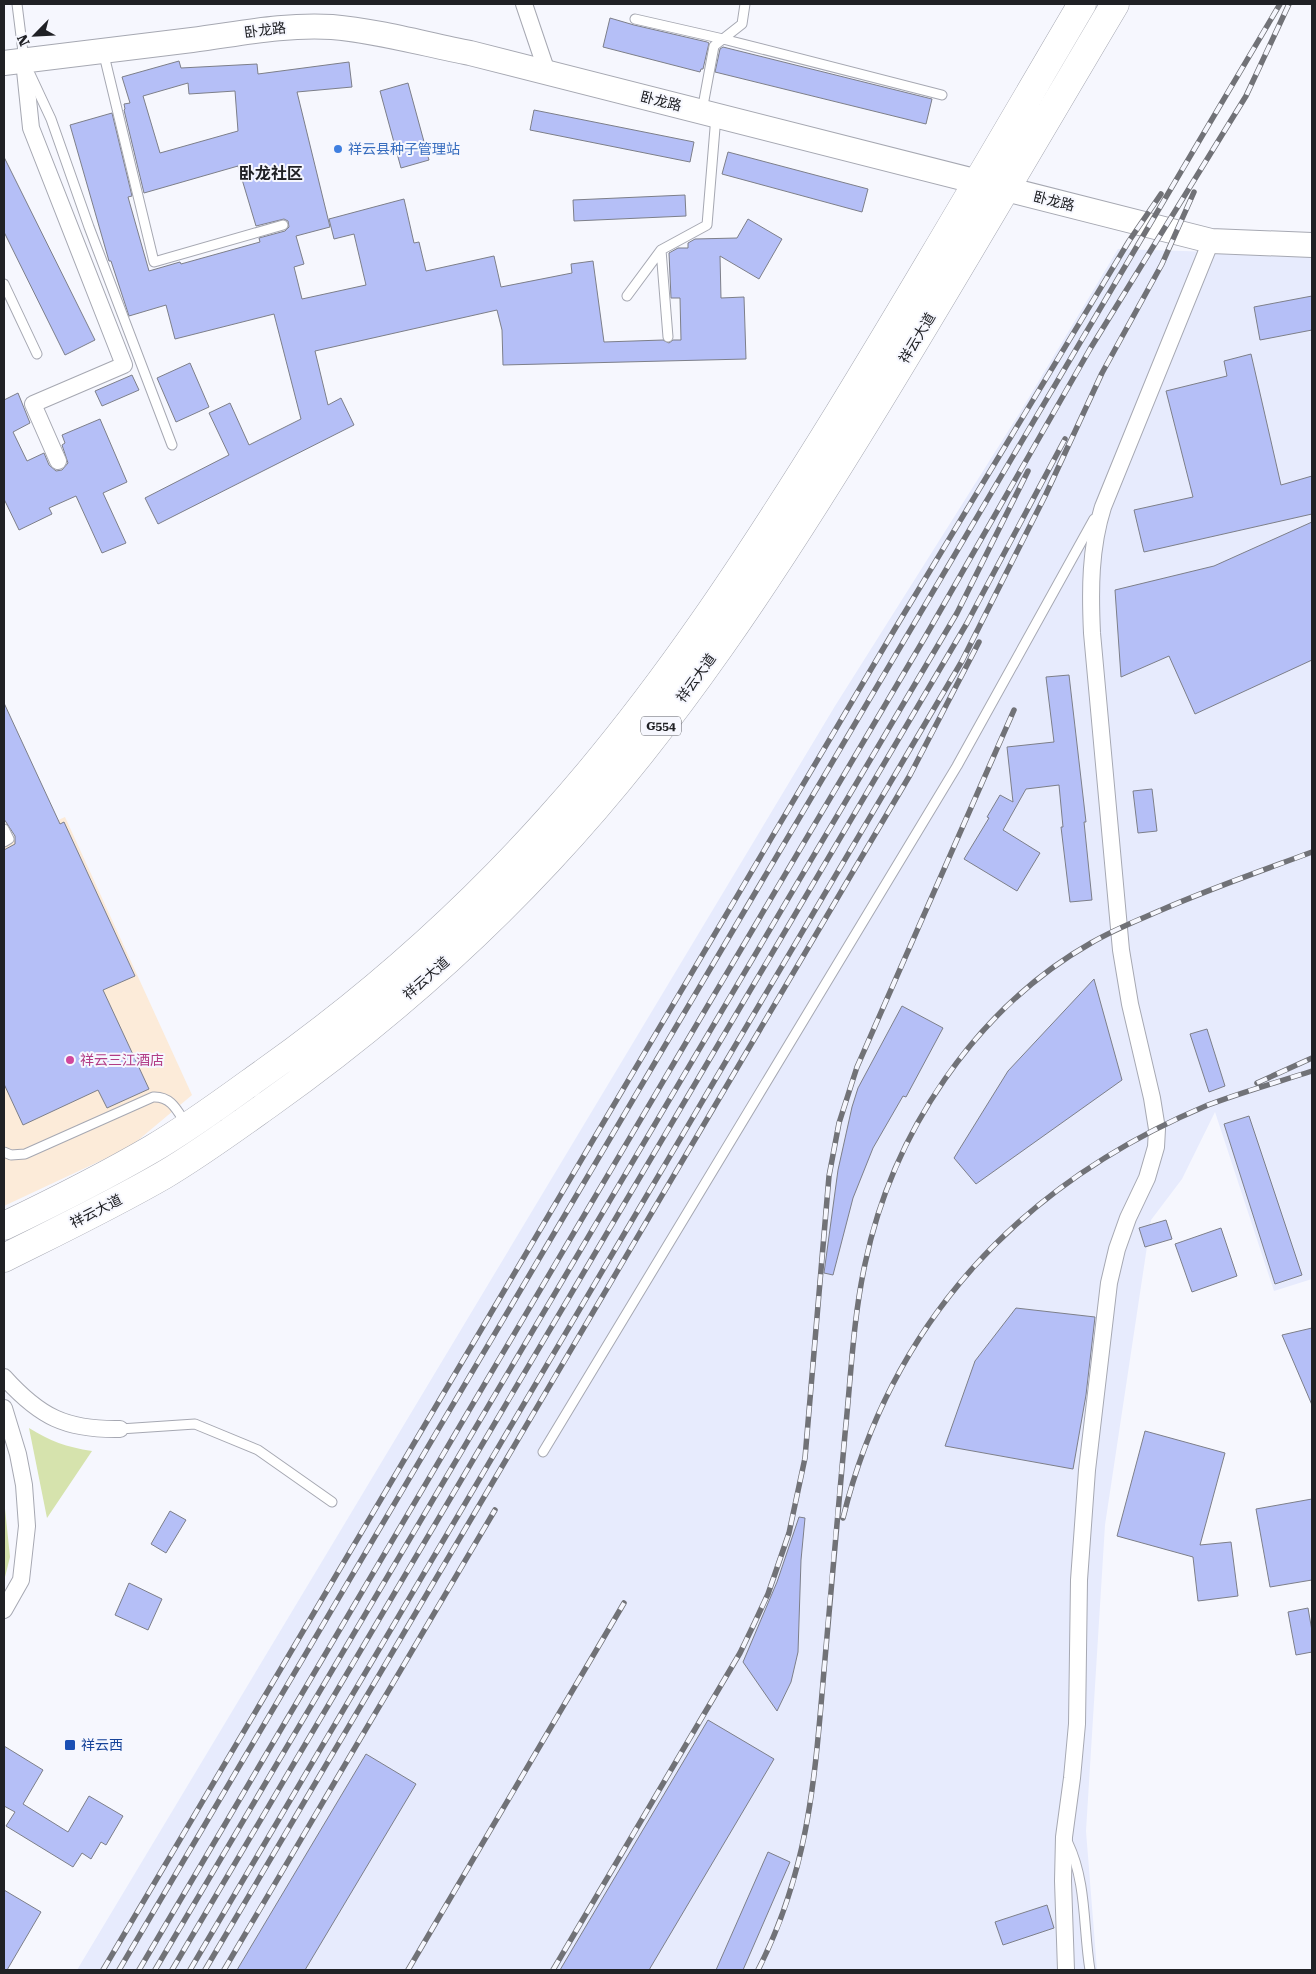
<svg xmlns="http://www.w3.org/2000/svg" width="1316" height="1974" viewBox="0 0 1316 1974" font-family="'Roboto Serif','Noto Sans SC',serif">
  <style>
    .commercial { fill: #fcebd9 }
    .built { fill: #e7ebfd }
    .green { fill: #d6e3ad }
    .building { fill: #b5bff7; stroke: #7d7f89; fill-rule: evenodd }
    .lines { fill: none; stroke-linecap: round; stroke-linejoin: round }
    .lane-casing { stroke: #a6a8b2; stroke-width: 11 }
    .street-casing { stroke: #a6a8b2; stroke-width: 18 }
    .secondary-casing { stroke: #a6a8b2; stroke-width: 26 }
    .highway-casing { stroke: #a6a8b2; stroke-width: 29 }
    .lane { stroke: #fff; stroke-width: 9 }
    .street { stroke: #fff; stroke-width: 16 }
    .secondary { stroke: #fff; stroke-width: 24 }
    .highway { stroke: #fff; stroke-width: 28 }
    .rail-casing { stroke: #717277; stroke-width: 5.5 }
    .rail { stroke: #f6f7fe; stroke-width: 4; stroke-dasharray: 11; stroke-linecap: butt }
    .shop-dot { fill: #3f7fe0; stroke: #f6f7fe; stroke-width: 2 }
    .hotel-dot { fill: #d1479c; stroke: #f6f7fe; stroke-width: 2 }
    .transit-dot { fill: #1a4fb4; stroke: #f6f7fe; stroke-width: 2 }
    .labels { text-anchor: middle; stroke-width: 4; stroke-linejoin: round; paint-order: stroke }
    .shield { fill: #f6f7fe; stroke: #606166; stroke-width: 1 }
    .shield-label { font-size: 12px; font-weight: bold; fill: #202125 }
    .street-label { font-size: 14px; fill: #202125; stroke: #f6f7fe }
    .shop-label { font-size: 14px; fill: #366cbe; stroke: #f6f7fe; text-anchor: start }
    .hotel-label { font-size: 14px; fill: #b23c85; stroke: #f6f7fe; text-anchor: start }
    .transit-label { font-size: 14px; fill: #164399; stroke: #f6f7fe; text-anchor: start }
    .quarter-label { font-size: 16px; font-weight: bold; fill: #202125; stroke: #f6f7fe }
  </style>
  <rect width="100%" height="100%" fill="#f6f7fe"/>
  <path class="commercial" d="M65,817L192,1095L130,1147L4,1206V845Z"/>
  <path class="built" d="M1118,249L1312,255V1279L1274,1291L1215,1112L1182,1179L1151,1220L1105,1525L1086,1831L1097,1970H77L835,706L1019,414Z"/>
  <path class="green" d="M29,1428C50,1441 66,1447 92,1451L47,1518Z
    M4,1499L10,1557L4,1581Z"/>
  <path class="building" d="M610,18L634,25L707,42L709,43L703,69H701L700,72L603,47Z
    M723,47L932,99L926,124L715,72L720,49Z
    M179,61L181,68L257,64L258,74L349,62L352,87L297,92L330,227L296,236L304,264L294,267L302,299L366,285L354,234L334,239L329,219L404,199L414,243L419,242L426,271L494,256L501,287L572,273L571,264L593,261L604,342L663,340L669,343L673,340H681L680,298H671L669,253L678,248H688V243L695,239L737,238L748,219L782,239L759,279L720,256L721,298L744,297L746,359L503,365L502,330L497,310L315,351L328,405L341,398L354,425L158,524L145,498L229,455L209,413L230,403L249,445L301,419L274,314L175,339L166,305L129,316L111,261H109L70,125L112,113L132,196L128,197L149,271L180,262L181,264L260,242L259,238L285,231L289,227L288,221L284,219L256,226L238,166L144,193L124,110L125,109L124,104L130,103L122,77ZM188,83L189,94L235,91L238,131L160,153L143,96Z
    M408,83L429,160L401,168L380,91Z
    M534,110L694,142L690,162L530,130Z
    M728,152L868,189L862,212L722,174Z
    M4,157L95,340L65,355L4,232Z
    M685,195L686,216L574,221L573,200Z
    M1312,296V330L1260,340L1254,307Z
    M1251,354L1281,485L1312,476V514L1144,552L1134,510L1193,497L1166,391L1227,376L1224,361Z
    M190,363L209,407L176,422L157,378Z
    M132,375L139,390L102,406L95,391Z
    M18,393L30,423L13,432L27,461L44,453L49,465L56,471L62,470L68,463L62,445L65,443L62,435L100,419L127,482L103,493L126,543L102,553L76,496L49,508L52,514L19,530L4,499V400Z
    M1312,522V660L1195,714L1169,656L1121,677L1115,590L1214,566Z
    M1069,675L1086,822H1084L1092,900L1070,902L1061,827H1063L1059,785L1026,789L1003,830L1040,853L1017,891L964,859L989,818L987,817L1000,795L1013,802L1007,747L1054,742L1046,677Z
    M4,703L60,824L64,822L135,976L103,990L149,1089L107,1108L98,1090L23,1125L4,1084V850L15,844V836L4,819Z
    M1152,789L1157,831L1138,833L1133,791Z
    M1094,979L1122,1080L976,1184L954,1158L1008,1071Z
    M902,1006L943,1028L906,1097L903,1096L873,1148L853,1198L833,1275L824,1273L838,1170L852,1107L858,1088Z
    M1207,1029L1225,1086L1209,1092L1190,1034Z
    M1249,1116L1302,1275L1275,1284L1224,1124Z
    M1166,1220L1172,1239L1145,1247L1139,1228Z
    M1221,1228L1237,1276L1192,1292L1175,1244Z
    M1016,1308L1095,1317L1086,1395L1073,1469L945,1446L975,1361Z
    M1312,1328V1405L1282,1335Z
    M1145,1431L1225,1453L1200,1545L1231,1542L1238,1596L1198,1601L1193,1557L1117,1536Z
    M1312,1499V1580L1270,1587L1256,1509Z
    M170,1511L186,1520L166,1553L151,1544Z
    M799,1517L805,1518L801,1560L798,1652L791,1682L777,1711L743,1662L777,1582Z
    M129,1583L162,1599L148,1630L115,1615Z
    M1308,1608L1312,1631V1652L1296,1655L1288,1612Z
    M708,1720L774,1759L649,1970H560Z
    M4,1746L43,1770L23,1804L68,1832L89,1796L123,1816L106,1845L101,1842L91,1859L82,1853L73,1867L6,1826L15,1812L4,1806Z
    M366,1754L416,1784L305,1970H237Z
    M768,1852L790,1862L743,1970H716Z
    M4,1890L41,1912L7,1970H4Z
    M1047,1905L1054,1928L1003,1945L995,1922Z"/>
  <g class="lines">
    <defs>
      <path id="lane" d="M17,4L24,60
        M635,19L723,39L942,95
        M103,51L154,262L283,225
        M30,74L51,119L89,227L172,445
        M702,111L714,46L742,24L745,4
        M661,250L668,337
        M4,284L37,354
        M627,296L661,250L707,225L716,116
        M4,829L9,839L4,842
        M4,1152L11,1155L25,1154L153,1097C171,1096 177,1110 186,1124
        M120,1429L195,1424L258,1450L332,1502
        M543,1452L957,766L1094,519
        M1068,1843C1087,1883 1083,1928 1090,1970"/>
      <path id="street" d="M524,4L547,72
        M24,61L31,128L124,365L33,404L58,461
        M4,1377C40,1417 66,1430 120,1429
        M4,1408L18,1454L24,1485L27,1526L21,1580L4,1610
        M1066,1970L1063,1881L1064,1837L1072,1778L1077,1724L1079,1580L1087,1470L1109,1283L1117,1249L1128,1218L1147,1178L1156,1147L1157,1129L1152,1098L1130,1004L1121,950L1092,633C1090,590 1090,548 1103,507L1211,241"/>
      <path id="secondary" d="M4,63C66,55 129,48 192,40C239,34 284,24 332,27C378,31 424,44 470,53L1211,241L1312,245"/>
      <path id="highway" d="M4,1226C54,1202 104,1177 152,1149C188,1128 222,1103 255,1079C362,1004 461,917 548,820C660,696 752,554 839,413C922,278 1002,140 1082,4
        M4,1258C58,1231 112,1205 164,1175C201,1153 235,1128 270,1103C370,1032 464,951 548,861C673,728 774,572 869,417C953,280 1033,142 1115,4"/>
    </defs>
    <use href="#lane" class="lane-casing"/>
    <use href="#street" class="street-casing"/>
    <use href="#secondary" class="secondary-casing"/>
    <use href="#highway" class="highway-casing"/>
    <use href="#lane" class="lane"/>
    <use href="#street" class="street"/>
    <use href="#secondary" class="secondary"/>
    <use href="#highway" class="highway"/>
    <defs>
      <path id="rail" d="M1257,1083L1312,1058
        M843,1518C892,1320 1022,1183 1208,1105C1242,1092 1278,1082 1312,1071
        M103,1970L896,627L1129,241L1161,194
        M119,1970L1280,4
        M139,1970L924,639L1090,349L1246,96L1289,4
        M155,1970L957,613L1028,471
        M172,1970L967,623L1065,439
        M190,1970L962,661L1046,494L1102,373L1162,264L1194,192
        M205,1970L910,775L979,642
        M224,1970L495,1510
        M408,1970L624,1603
        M553,1970L740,1653L754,1624L768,1594L789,1533L805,1458L829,1176L839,1123L857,1067L1014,710
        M758,1970C811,1866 815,1772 825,1659C831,1584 838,1509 845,1434C851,1377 853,1319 865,1264C892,1134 975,1009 1091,943C1113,930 1136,921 1159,911C1209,889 1261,871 1312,852"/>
    </defs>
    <use href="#rail" class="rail-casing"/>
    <use href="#rail" class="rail"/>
  </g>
  <circle class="shop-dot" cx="338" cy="149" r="5"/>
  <circle class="hotel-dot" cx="70" cy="1060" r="5"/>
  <rect class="transit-dot" x="64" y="1739" width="12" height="12" rx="2.5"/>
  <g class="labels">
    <rect class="shield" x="641" y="716.5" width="40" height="19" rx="4"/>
    <g class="shield-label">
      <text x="661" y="730">G554</text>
    </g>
    <g class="street-label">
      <text transform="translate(265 30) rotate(-7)" y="5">卧龙路</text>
      <text transform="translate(661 101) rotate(14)" y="5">卧龙路</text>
      <text transform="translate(1054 201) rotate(14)" y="5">卧龙路</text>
      <text transform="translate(917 338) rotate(-59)" y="5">祥云大道</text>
      <text transform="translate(696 678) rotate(-54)" y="5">祥云大道</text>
      <text transform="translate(426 978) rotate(-41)" y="5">祥云大道</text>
      <text transform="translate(96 1211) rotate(-27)" y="5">祥云大道</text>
    </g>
    <g class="shop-label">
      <text x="348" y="154">祥云县种子管理站</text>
    </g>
    <g class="hotel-label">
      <text x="80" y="1065">祥云三江酒店</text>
    </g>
    <g class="transit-label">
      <text x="81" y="1750">祥云西</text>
    </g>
    <g class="quarter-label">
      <text x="271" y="179">卧龙社区</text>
    </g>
  </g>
  <rect width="1316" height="1974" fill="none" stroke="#202125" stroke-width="10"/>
  <g transform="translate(35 35) rotate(246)" stroke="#f6f7fe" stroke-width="4" paint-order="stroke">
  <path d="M0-4L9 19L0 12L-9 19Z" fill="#202125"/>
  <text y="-8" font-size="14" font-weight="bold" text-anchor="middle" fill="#202125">N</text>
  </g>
</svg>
